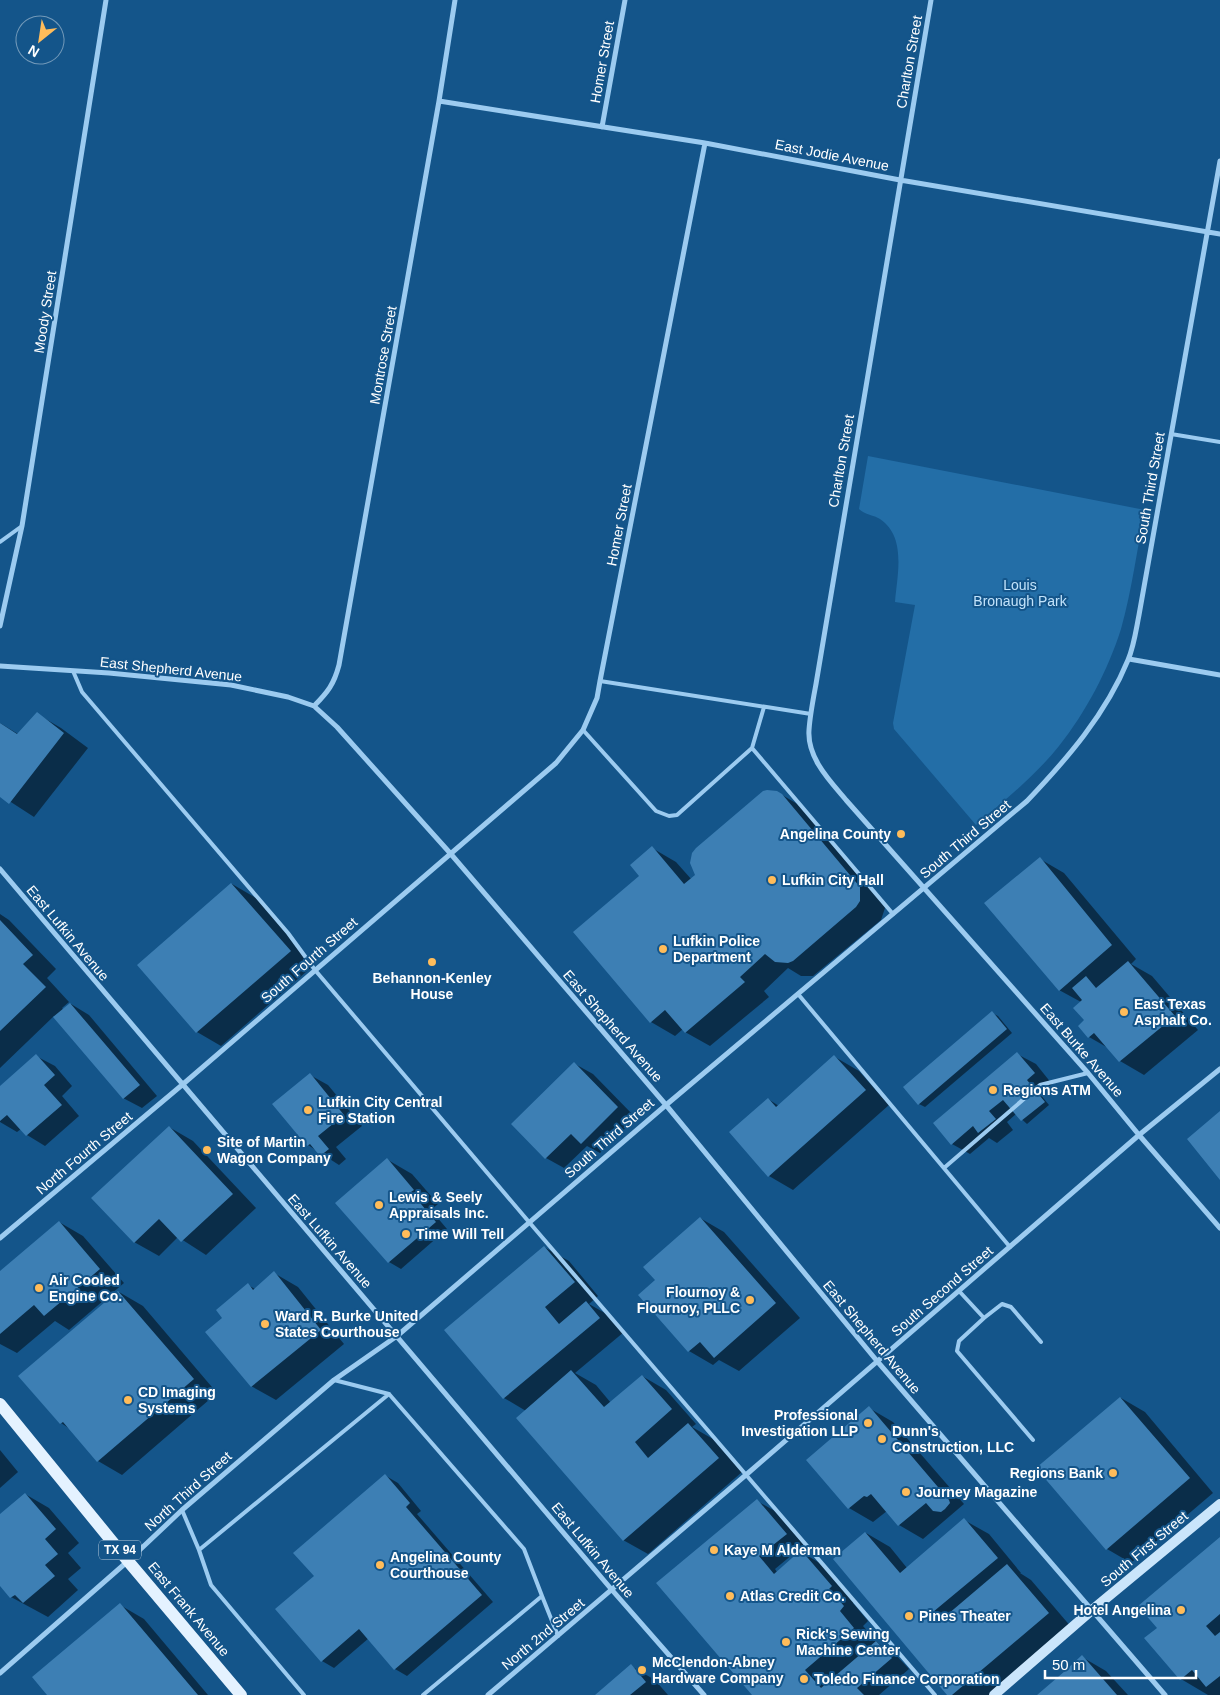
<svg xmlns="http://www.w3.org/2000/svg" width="1220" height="1695" viewBox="0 0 1220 1695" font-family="Arial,sans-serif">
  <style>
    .green { fill: #236ea7 }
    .shadow { fill: #0007 }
    .building { fill: #3d7fb4 }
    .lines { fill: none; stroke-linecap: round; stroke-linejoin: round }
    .service { stroke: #9ccbf0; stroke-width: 4 }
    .minor { stroke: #9ccbf0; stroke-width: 5 }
    .secondary { stroke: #cae5fb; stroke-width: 10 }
    .primary { stroke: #e4f2ff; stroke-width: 12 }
    .poi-dot { fill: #ffbc5a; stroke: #14558a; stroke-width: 2 }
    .labels { text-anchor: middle; stroke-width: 4; stroke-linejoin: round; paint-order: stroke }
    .shield { fill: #14558a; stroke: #b8ccdc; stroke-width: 1 }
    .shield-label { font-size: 12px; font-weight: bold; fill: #fff }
    .street-label { font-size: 14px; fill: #fff; stroke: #14558a }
    .park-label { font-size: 14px; fill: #c2e3fb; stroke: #14558a }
    .poi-label { font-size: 14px; font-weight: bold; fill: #fff; stroke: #14558a; text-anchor: start }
  </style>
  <rect width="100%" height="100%" fill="#14558a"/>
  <path class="green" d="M868,456L1145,510C1137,549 1132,590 1121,629C1108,670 1086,712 1059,746C1035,776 1005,800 976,825L894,729L893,723L915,605L895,602C897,576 907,537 880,519C874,515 865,515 859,509Z"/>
  <path class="shadow" d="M37,714L61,728L88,748L34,817L0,795V723L18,734Z
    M777,792L806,809L884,902L885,908L881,920L813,976H801L788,968L764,991L769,997L710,1046L685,1032L683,1029L675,1036L651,1022L641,876L652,848L676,862L692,880Z
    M1040,859L1064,873L1136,959L1131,964L1152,976L1198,1030L1144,1075L1120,1061L1110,1049L1089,1037L1081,1002L1059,990Z
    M232,884L256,898L314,965L221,1046L197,1032Z
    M0,914L9,920L56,969L47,978L69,1002L62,1008L64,1010L71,1004L89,1015L157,1096L142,1108L123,1098L54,1016L0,1068Z
    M992,1013L998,1016L1012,1033L925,1107L919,1104L905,1088Z
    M1017,1054L1036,1064L1052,1084L1040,1094L1049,1105L1027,1124L1016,1114L1007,1122L1013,1130L997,1143L989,1138L970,1154L952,1144Z
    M36,1056L55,1066L72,1086L62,1096L79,1116L45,1146L27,1135L21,1129L17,1132L0,1122V1087Z
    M835,1057L859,1071L889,1105L793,1190L769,1176L768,1099L779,1106Z
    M575,1064L593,1074L636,1118L600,1153L587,1146L564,1168L546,1158Z
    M310,1075L328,1085L362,1126L336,1147L346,1159L339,1165L308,1145Z
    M169,1127L193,1141L256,1208L206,1255L178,1237L159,1256L134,1242Z
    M388,1160L412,1174L438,1204L431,1210L447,1229L401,1269L389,1262Z
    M700,1218L724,1232L800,1318L739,1371L719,1360L713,1365L689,1351L640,1295L657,1280Z
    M59,1222L83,1236L124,1283L69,1330L55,1321L17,1353L0,1344V1273Z
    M544,1247L569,1261L598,1296L589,1304L610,1316L624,1332L575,1373L596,1385L611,1403L642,1376L666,1390L696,1424L692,1427L713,1439L742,1472L648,1554L623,1540L526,1411L504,1398L446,1330Z
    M274,1273L298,1287L344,1344L276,1400L251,1386L223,1318L248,1285L255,1289Z
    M119,1292L143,1306L217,1393L122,1475L98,1461L70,1429L61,1423Z
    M1121,1398L1145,1412L1213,1493L1131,1563L1107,1549Z
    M869,1408L893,1422L964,1504L923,1539L899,1525L887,1511L873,1522L849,1508Z
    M0,1450L18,1472L0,1488Z
    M386,1476L398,1483L421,1511L417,1514L493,1602L407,1676L395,1669L369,1638L334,1668L322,1661Z
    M25,1494L49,1508L79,1543L68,1553L81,1568L68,1579L78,1590L48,1617L11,1597L0,1585V1516Z
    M757,1501L775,1511L804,1545L775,1569L777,1572L801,1552L825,1566L856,1600L853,1603L868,1621L863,1626L879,1644L894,1653L909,1669L879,1695H754Z
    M964,1520L989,1534L1021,1573H1020L1031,1580L1072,1628L993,1695H949L866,1533L890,1547L907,1568Z
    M1220,1539V1695H1208L1181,1679L1158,1628Z
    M120,1605L144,1619L208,1695H49Z
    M1082,1657L1106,1671L1128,1695H1039Z
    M631,1666L655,1680L668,1695H597Z"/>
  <path class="building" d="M37,712L64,733L9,804L0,797V723L17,734Z
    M767,790L777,791L782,794L860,887V901L856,907L793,961L788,963L775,962L765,954L740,977L745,982L685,1033L665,1010L650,1023L573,932L639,876L630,865L652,846L684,884L695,875L690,863L692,853L696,848L763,791Z
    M1040,857L1112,945L1059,991L984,903Z
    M231,883L291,951L196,1033L137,965Z
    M0,920L33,955L23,964L46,987L0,1031Z
    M1128,961L1175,1016L1119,1062L1094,1033L1088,1038L1078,1026L1084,1020L1073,1008L1082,1000L1072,988L1086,976L1096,988Z
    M70,1003L140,1085L123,1099L53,1017Z
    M992,1011L1007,1029L918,1105L903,1087Z
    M1017,1052L1035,1073L1027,1080L1045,1102L1021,1121L1003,1100L989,1111L996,1119L978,1133L973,1126L951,1145L933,1123Z
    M36,1054L55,1075L44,1085L62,1105L26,1136L7,1115L0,1121V1086Z
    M834,1055L866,1090L768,1177L729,1132L768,1098L776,1107Z
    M574,1062L618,1107L581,1144L571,1134L545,1159L511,1124Z
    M310,1073L344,1115L318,1136L329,1149L320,1156L310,1144L307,1146L272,1104Z
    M1220,1111V1180L1187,1139Z
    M169,1126L233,1194L181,1242L159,1219L134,1243L91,1198Z
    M387,1158L414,1190L411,1192L436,1222L388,1263L335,1203Z
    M700,1217L776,1303L714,1358L700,1342L688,1352L638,1295L655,1280L643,1267Z
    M59,1221L100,1269L44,1316L34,1305L0,1334V1271Z
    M544,1246L575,1282L545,1307L559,1324L586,1301L600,1318L503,1399L444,1330Z
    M274,1271L321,1330L251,1387L205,1332L222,1318L216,1310L248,1283L253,1290Z
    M118,1291L194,1379L97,1462L63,1422L60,1424L18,1376Z
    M571,1370L604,1407L642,1375L672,1409L635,1442L648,1458L688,1423L719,1458L623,1541L516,1418Z
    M1120,1397L1190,1478L1106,1550L1036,1468Z
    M869,1406L949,1500L950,1503L945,1509L941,1512L933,1511L926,1503L898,1526L871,1494L867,1497L864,1496L848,1509L806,1460Z
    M385,1474L410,1503L406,1507L482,1595L394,1670L359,1629L321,1662L275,1609L314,1576L293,1553Z
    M25,1493L56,1529L45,1539L58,1554L45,1565L55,1576L23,1603L15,1595L10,1598L0,1586V1514Z
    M757,1499L787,1534L759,1556L774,1574L801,1550L832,1586L829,1589L844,1606L840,1611L854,1628L805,1670L821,1688L876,1641L892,1658L857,1688L864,1695H752L656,1583Z
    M964,1518L998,1558L933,1612L941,1620L1007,1564L1049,1613L952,1695H947L833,1559L865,1532L900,1573Z
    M1220,1537V1614L1206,1626L1215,1636L1220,1632V1676L1206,1687L1192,1670L1180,1680L1144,1638L1157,1628L1138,1606Z
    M120,1603L198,1695H47L32,1677Z
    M1082,1655L1117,1695H1037L1065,1671Z
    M631,1664L646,1682L630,1695H595Z"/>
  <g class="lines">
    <path class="service" d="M1171,434L1220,442
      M0,542L22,526
      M73,671L82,692L288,933L315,970L529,1222L935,1695
      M600,681L811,714
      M583,730L656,811L669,816L677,815L752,748L764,707
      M752,748L893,914
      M798,994L1010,1247
      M944,1168L1040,1085L1088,1073
      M959,1291L984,1318L959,1341L957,1351L1033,1440
      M984,1318L1002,1304L1011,1307L1041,1342
      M334,1380L389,1394
      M182,1510L199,1550
      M542,1596L558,1636
      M304,1695L211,1585L199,1550L389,1394L524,1549L542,1596L423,1695"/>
    <path class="minor" d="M931,0L816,684C813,700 810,715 809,730C807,758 830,781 846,800L1088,1073L1139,1135L1220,1228
      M439,101L705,143L900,180L1220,234
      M602,127L625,0
      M0,626L22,526L106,0
      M1129,659L1220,675
      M0,666L109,673L231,685L288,697L314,706L337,727L450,853L666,1105L877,1361L1165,1695
      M314,706C328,692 334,684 339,665L439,101L455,0
      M0,869L612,1590L704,1695
      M0,1238L182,1085L556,763L583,730L597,698L600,681L705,143
      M0,1673L128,1561L182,1510L334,1380L397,1336L666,1105L1027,801C1067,759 1106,714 1128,660C1134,646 1136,630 1139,615L1220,161
      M488,1695L747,1474L1139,1135L1220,1069"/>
    <path class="secondary" d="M994,1695L1092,1610L1220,1504"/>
    <path class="primary" d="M0,1404L128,1561L241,1695"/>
  </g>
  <g class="poi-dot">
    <circle cx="901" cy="834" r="5"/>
    <circle cx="772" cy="880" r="5"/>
    <circle cx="663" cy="949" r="5"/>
    <circle cx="432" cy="962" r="5"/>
    <circle cx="1124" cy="1012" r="5"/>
    <circle cx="993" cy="1090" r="5"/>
    <circle cx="308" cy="1110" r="5"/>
    <circle cx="207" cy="1150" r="5"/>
    <circle cx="379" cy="1205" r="5"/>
    <circle cx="406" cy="1234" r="5"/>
    <circle cx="39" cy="1288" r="5"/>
    <circle cx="750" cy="1300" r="5"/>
    <circle cx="265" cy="1324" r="5"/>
    <circle cx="128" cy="1400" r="5"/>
    <circle cx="868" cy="1423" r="5"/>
    <circle cx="882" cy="1439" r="5"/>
    <circle cx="1113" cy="1473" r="5"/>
    <circle cx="906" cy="1492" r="5"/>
    <circle cx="714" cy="1550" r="5"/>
    <circle cx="380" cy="1565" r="5"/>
    <circle cx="730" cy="1596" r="5"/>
    <circle cx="1181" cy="1610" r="5"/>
    <circle cx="909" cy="1616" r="5"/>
    <circle cx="786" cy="1642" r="5"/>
    <circle cx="642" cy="1670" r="5"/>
    <circle cx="804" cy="1679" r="5"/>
  </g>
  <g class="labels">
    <rect class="shield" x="99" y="1540.5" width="42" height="19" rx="4"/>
    <g class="shield-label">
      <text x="120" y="1554">TX 94</text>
    </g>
    <g class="street-label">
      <text transform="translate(602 62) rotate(-80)" y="5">Homer Street</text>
      <text transform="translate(909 62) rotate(-80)" y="5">Charlton Street</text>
      <text transform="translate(832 155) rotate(11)" y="5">East Jodie Avenue</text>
      <text transform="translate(45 312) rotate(-81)" y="5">Moody Street</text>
      <text transform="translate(383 355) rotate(-80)" y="5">Montrose Street</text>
      <text transform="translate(841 461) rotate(-80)" y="5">Charlton Street</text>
      <text transform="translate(1150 488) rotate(-80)" y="5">South Third Street</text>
      <text transform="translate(619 525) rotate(-79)" y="5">Homer Street</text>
      <text transform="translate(171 669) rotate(6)" y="5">East Shepherd Avenue</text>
      <text transform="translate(965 839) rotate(-40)" y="5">South Third Street</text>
      <text transform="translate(68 933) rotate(50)" y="5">East Lufkin Avenue</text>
      <text transform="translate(309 960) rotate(-41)" y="5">South Fourth Street</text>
      <text transform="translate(613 1026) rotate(49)" y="5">East Shepherd Avenue</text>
      <text transform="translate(1082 1050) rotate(49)" y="5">East Burke Avenue</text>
      <text transform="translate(609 1138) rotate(-41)" y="5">South Third Street</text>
      <text transform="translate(84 1153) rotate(-40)" y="5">North Fourth Street</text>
      <text transform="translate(330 1241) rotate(49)" y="5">East Lufkin Avenue</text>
      <text transform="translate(942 1291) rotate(-41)" y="5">South Second Street</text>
      <text transform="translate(872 1337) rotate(50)" y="5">East Shepherd Avenue</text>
      <text transform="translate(188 1491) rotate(-42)" y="5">North Third Street</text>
      <text transform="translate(1144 1549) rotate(-40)" y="5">South First Street</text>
      <text transform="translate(593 1550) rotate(50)" y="5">East Lufkin Avenue</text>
      <text transform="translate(189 1609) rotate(50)" y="5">East Frank Avenue</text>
      <text transform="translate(543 1634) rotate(-40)" y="5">North 2nd Street</text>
    </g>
    <g class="park-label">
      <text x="1020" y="590">Louis<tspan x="1020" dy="16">Bronaugh Park</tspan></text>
    </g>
    <g class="poi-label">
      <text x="891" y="839" text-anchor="end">Angelina County</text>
      <text x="782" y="885">Lufkin City Hall</text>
      <text x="673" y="946">Lufkin Police<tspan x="673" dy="16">Department</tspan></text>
      <text x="432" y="983" text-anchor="middle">Behannon-Kenley<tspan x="432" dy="16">House</tspan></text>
      <text x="1134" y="1009">East Texas<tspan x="1134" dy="16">Asphalt Co.</tspan></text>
      <text x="1003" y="1095">Regions ATM</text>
      <text x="318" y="1107">Lufkin City Central<tspan x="318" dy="16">Fire Station</tspan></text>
      <text x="217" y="1147">Site of Martin<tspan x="217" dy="16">Wagon Company</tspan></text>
      <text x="389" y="1202">Lewis &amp; Seely<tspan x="389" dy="16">Appraisals Inc.</tspan></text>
      <text x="416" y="1239">Time Will Tell</text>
      <text x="49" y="1285">Air Cooled<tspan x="49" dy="16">Engine Co.</tspan></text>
      <text x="740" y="1297" text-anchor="end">Flournoy &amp;<tspan x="740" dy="16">Flournoy, PLLC</tspan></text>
      <text x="275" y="1321">Ward R. Burke United<tspan x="275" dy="16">States Courthouse</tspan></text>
      <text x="138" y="1397">CD Imaging<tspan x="138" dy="16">Systems</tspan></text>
      <text x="858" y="1420" text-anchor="end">Professional<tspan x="858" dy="16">Investigation LLP</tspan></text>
      <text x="892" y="1436">Dunn's<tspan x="892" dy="16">Construction, LLC</tspan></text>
      <text x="1103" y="1478" text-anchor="end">Regions Bank</text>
      <text x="916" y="1497">Journey Magazine</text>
      <text x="724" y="1555">Kaye M Alderman</text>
      <text x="390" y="1562">Angelina County<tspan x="390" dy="16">Courthouse</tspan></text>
      <text x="740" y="1601">Atlas Credit Co.</text>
      <text x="1171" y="1615" text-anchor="end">Hotel Angelina</text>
      <text x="919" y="1621">Pines Theater</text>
      <text x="796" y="1639">Rick's Sewing<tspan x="796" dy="16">Machine Center</tspan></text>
      <text x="652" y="1667">McClendon-Abney<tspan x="652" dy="16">Hardware Company</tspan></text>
      <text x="814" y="1684">Toledo Finance Corporation</text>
    </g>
  </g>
  <g transform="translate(40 40) rotate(210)"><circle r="24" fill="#14558a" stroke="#7299b9"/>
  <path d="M0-4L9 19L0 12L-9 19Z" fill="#ffbc5a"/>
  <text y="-8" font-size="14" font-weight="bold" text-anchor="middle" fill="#ffffff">N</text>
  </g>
  <path d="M1045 1670v8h151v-8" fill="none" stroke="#ffffff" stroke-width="2.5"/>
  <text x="1052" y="1670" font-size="15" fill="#ffffff" stroke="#14558a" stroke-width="4" paint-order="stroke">50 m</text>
</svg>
